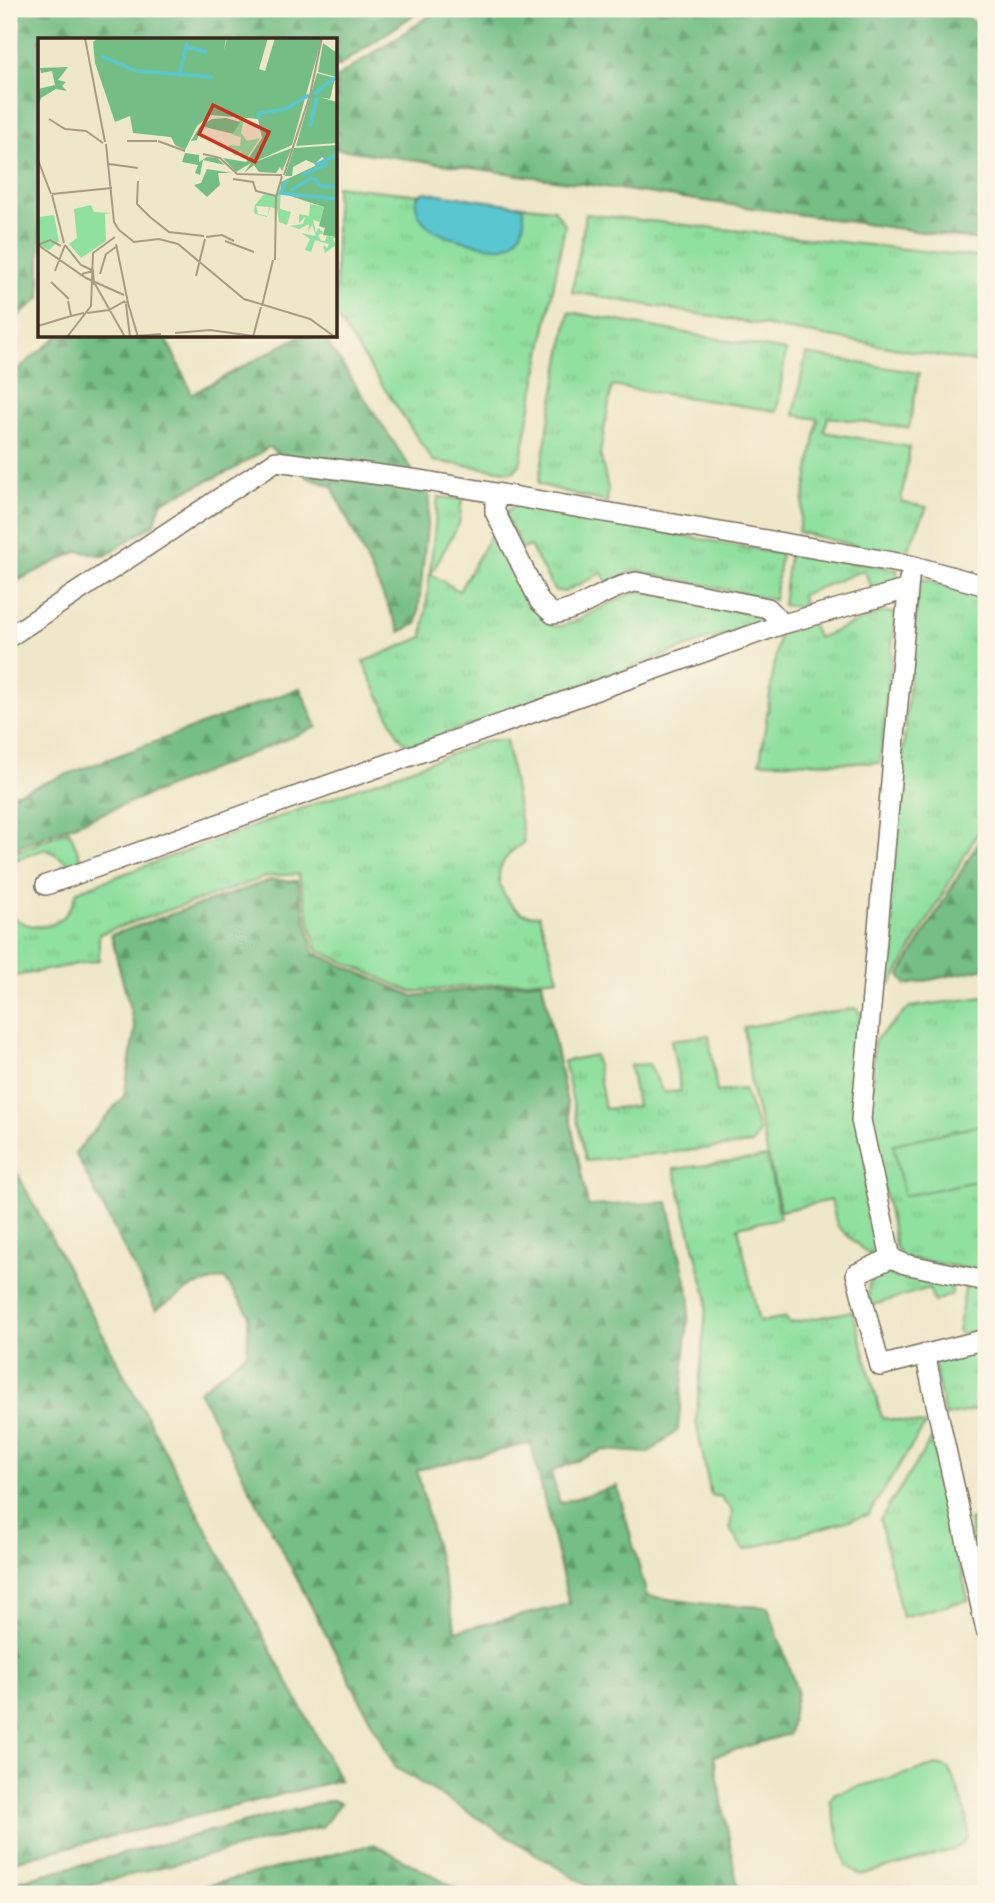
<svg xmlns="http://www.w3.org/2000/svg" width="995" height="1903" viewBox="0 0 995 1903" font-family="Sriracha,sans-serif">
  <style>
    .grass { fill: url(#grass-tufts); stroke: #66855e; stroke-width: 2 }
    .forest { fill: url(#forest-firs); stroke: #587452; stroke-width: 2; fill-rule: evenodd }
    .garden { fill: #90e09f; stroke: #66855e; stroke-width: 2 }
    .water { fill: #5ac7d0; stroke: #4a7877; stroke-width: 2 }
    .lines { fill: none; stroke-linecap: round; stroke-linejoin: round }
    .minor-casing { stroke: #7a6c5a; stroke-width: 22 }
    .minor { stroke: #fff; stroke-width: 19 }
    .inset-river { fill: none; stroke: #5ac7d0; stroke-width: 3.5 }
    .inset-road { fill: none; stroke: #a79b85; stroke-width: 2 }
    .view { fill: #c8321e; fill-opacity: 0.15; stroke: #c8321e; stroke-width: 3.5 }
    .inset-edge { fill: none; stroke: #3b2a1e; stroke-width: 3.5 }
  </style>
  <defs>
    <pattern id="grass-tufts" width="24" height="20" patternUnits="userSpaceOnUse" patternTransform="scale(1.75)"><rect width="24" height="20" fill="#90e09f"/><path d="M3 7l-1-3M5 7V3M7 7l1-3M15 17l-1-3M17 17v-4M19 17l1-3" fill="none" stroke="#7dc088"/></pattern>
    <pattern id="forest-firs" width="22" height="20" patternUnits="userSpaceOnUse" patternTransform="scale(1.75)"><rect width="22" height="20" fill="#74be86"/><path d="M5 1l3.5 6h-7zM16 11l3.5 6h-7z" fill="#609b6d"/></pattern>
  </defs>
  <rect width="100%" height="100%" fill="#fcf5e5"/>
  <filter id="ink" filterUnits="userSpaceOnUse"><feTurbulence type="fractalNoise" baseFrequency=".0143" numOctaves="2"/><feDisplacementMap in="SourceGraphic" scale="14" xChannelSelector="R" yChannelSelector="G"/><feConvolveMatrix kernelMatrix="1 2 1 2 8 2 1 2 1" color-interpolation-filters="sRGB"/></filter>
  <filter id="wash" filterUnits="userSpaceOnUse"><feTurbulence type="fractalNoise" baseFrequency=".00686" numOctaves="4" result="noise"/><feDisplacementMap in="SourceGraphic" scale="28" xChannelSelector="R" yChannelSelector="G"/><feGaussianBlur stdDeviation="1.57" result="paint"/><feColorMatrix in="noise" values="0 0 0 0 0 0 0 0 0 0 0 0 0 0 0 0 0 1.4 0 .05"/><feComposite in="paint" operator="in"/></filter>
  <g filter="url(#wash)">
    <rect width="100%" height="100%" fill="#efe7c9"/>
    <path class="grass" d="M336,186L554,209L565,225L520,465L513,472L433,461L336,316Z
      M586,214L986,258V364L572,292Z
      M569,312L786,351L777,411L612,386L600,453L608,489L607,503L538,484Z
      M806,354L919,373L909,428L828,417L824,432L910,447L901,502L927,507L904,557L798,532L818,419L794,415Z
      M438,497L462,499L459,524L431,574L459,591L494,529L537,611C541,616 546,624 553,626C571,630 616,595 640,591L768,618L412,746L404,742L398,735L363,662L423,637Z
      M519,505L781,554L774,600L634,570L608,583L602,573L564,592L554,590L530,546L522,549L506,516L509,509Z
      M789,554L897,569L898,582L873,591L864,570L801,595L805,608L783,605Z
      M919,578L986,597V818L892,983L882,984Z
      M882,612L896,613L880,763L760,762L779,633L810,621L818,638Z
      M489,740H506L524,842C515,849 506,855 501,866C494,882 507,905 522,913C527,915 534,915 539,915L558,978L412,992L317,950L298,874L269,876L99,934V960L9,977V915C39,936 67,928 77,891Z
      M69,830L82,861L72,866L57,855L45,849L15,860L9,868V855Z
      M983,997L986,1003V1272L902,1257L896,1248L870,1120L874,1041L910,1007Z
      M855,1008L861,1014L855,1107L881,1236L878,1251L869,1255L837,1226L831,1200L781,1211L751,1085L744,1027Z
      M709,1035L717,1092L744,1089L759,1132L752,1144L586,1161L564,1061L595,1055L605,1109L637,1106L630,1065L649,1064L663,1092L681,1091L671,1040Z
      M767,1157L780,1218L738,1227L759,1322L786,1317L789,1323L853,1311L882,1418L925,1425L868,1515L744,1550L730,1529L732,1511L720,1496H711L696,1422L707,1297L674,1169Z
      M897,1270L952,1283V1294L934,1302L929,1288L870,1306L868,1286L874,1276Z
      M971,1286L986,1290V1330L966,1336L958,1332L965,1288Z
      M986,1347V1413L985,1408L945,1416L933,1360Z
      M932,1438L968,1600L902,1617L880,1520Z
      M986,1516V1602L969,1520Z"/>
    <path class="forest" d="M9,9H422L336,68V40H40V298L9,324Z
      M440,9H955L986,31V241L336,149V78Z
      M58,336H168L167,340L192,394L300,336H323L430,497L417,624L400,632L332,486L309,478L269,447L232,470L161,502L155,523L105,556L78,551L9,585V377Z
      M300,688L317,727L9,851V796Z
      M986,829V968L906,985L900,975Z
      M271,880L297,881L314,953L413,996L542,981L588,1206L668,1202L690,1299L678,1430L649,1453L603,1450L551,1472L560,1503L617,1486L647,1596L714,1605L768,1607L797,1691L789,1734L714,1756L739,1894H601L395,1767L199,1391L247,1353L249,1314L224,1278L194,1286L156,1310L75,1153L124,1096L135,1029L111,935ZM531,1443L569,1604L456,1631L417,1470Z
      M9,1158L340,1780L9,1862Z
      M332,1800L341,1803L322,1827L54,1894H9V1883Z
      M374,1844L466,1894H173Z"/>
    <path class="garden" d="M986,1124V1179L904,1196L893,1144Z
      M937,1765L948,1768C956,1779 970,1821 968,1834C967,1842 959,1846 953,1850L860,1875L846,1865L830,1800L835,1793Z"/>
    <path class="water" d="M425,192L522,206C525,214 525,225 520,233C510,252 495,248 477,244C455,239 419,233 416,204C415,197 419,194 425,192Z"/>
  </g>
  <g filter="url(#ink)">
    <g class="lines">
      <defs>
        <path id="minor" d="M495,494V512L540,602L553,614C585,609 606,587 636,582L768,608L783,624
          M909,579L861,1120L891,1258L905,1264L986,1281
          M9,637L276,461L426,481L910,565L986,586
          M46,885L783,624L908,589
          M891,1258L856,1274L880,1366L986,1339
          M925,1354L986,1630"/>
      </defs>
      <use href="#minor" class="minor-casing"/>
      <use href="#minor" class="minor"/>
    </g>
  </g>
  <g transform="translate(38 38)">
    <rect width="299" height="299" fill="#efe7c9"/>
    <path d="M202,81H206L203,95L209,103L222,100L209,120L202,113L197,118L190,107L202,108L203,99L195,97ZM243,145L242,171L253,174L249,187L241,184L239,171L232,169L230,178L231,169L218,168L220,176L229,178V179L217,176L216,173L217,167L226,156L238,159ZM272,166L286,169L282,184L275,182L278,195L280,190L286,195L280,197L283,203L277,202L287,203L289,198L299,199L295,201L298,207L287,215L285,207L289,210L291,206L277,202L273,214L267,212L272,201L263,195L278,198L274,187L270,194L271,186L261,191L252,188L265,186L267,179L261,185V176L271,178Z" fill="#90e09f"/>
    <path d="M60,0H188L186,12L189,0H230L221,31L227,33L237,0H284L254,107L214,125L254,110L244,133L242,129L238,135L221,134L216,127L206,135L213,125L198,134L185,120L208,124L224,100L220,81L172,77L159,88L147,112L137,107L133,99L95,95L92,78L77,84L57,25L55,4ZM285,5L299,15L298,39L280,34ZM30,29L20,42L28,44L24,48L29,53L18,51L3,60L0,69V51L17,47L14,33L3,35L2,30ZM279,35L297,40L292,61L281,59L299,64V105L258,108ZM188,80L202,84L195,96L163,88L159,102L153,103L162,88L174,81ZM299,107V116L287,122L284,119L277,126L268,122L255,129L254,138H247L256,110ZM147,115L161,117V124L169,119L179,120L187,127L165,122L162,137L157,135L160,127L144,124ZM296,119L299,120V199L285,197L287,190L281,188L286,169L243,155V144ZM169,131L194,135H180L182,147L169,159L156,147L163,145Z" fill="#74be86"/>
    <path d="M16,177L21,203L11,212L0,207V179Z" fill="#90e09f"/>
    <path d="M53,167L56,174L74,175L67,176L68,203L43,220L31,206L39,200L36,171Z" fill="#90e09f"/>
    <path class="inset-river" d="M148,5L149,9L169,14M64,18L98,33M99,33L176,39M142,35L148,9M276,56L297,40M220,81L222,75L248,71L271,57M272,89L279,59M277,127L299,117M264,137L290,126M276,140L282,148L300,149M249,142L243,155L300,161M253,152L275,139"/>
    <path class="inset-road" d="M47,0L67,104M11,81L27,91L48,93L65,105M89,103H119M120,103L147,113M68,106L76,184L81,192M165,116L182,120L199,136L244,137M0,122L13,156M71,126L100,130M246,137L272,57L284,0M195,141L215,144L218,153L238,158M100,143L99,166L112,179L131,194L166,198M14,156L74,150M14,157L26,205M81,192L96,204L121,201L140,206L206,261L272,281L297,299M168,199L184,197L196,203M187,203L216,214M78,206L90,265L86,264M0,207L48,240L86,257M0,207L12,202L23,208M27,207L43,227L56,233M237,222L238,159L244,138M17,233L27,207M44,236L55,233L56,247M62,236L68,216L78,209M158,238L167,201M13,244L31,261M57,246L87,299M30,263L33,278L46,275M90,265L100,299M88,266L92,299M224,268L235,222M49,275L71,272L87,263M0,288L33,278M137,295L172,292L215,298M97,298L123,296M29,299L53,268L55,215L77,199M215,299L223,269"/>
    <path class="view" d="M175,67L231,94L217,124L161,96Z"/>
    <rect width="299" height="299" class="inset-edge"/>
  </g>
  <rect width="995" height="1903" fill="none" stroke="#fcf5e5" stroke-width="35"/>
</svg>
